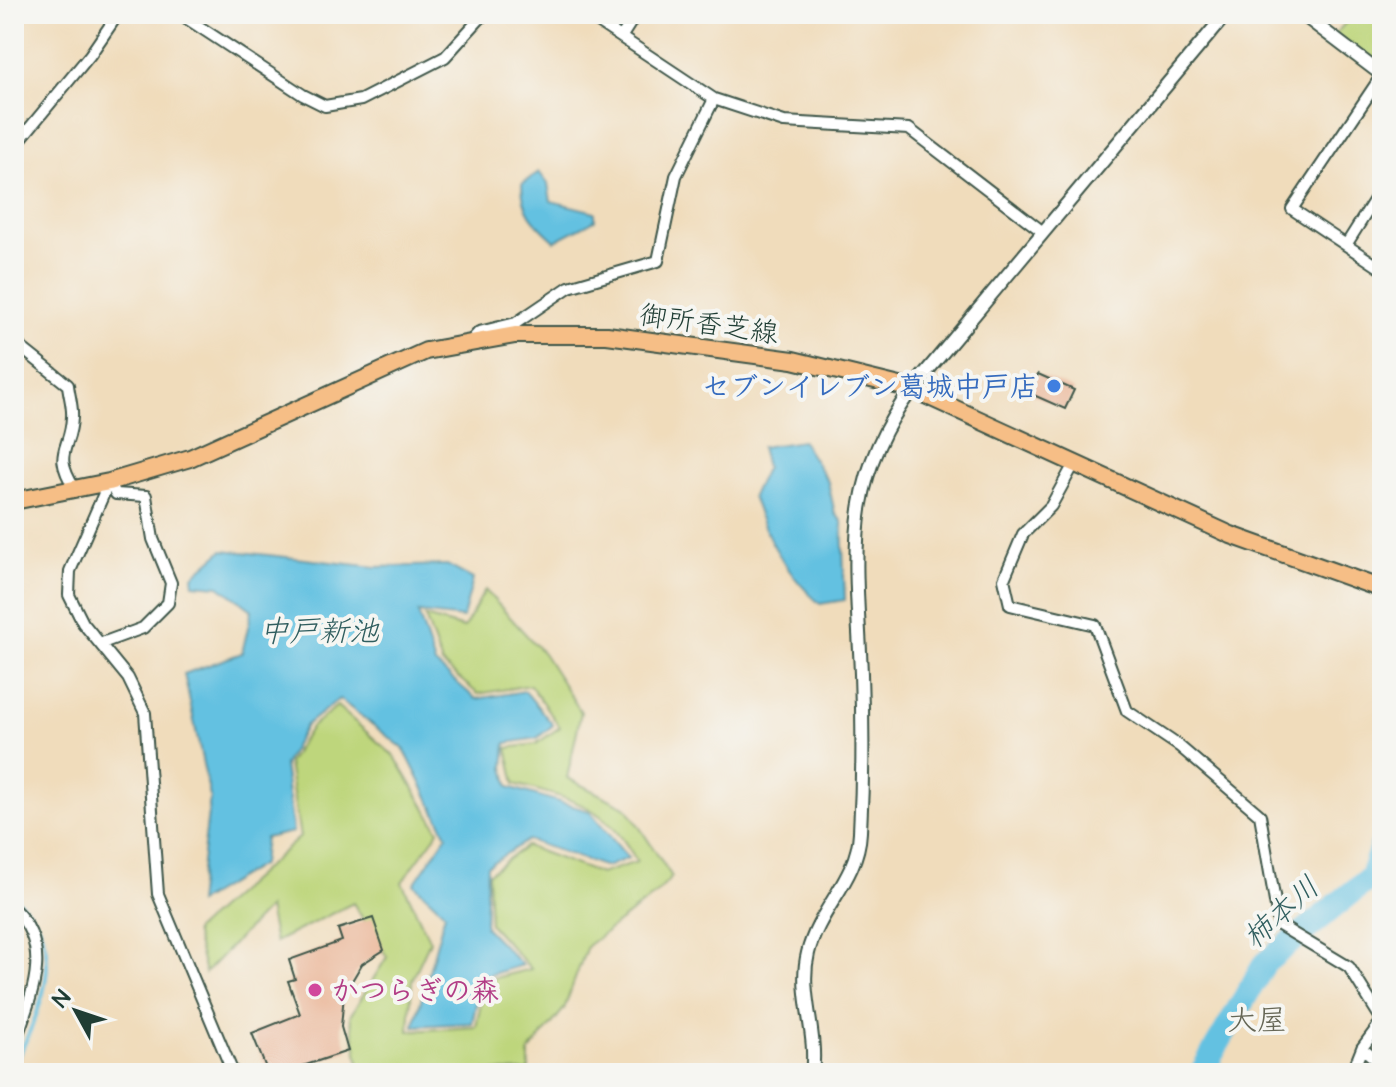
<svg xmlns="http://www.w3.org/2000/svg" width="1396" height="1087" viewBox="0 0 1396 1087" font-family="'Architects Daughter','Klee One',sans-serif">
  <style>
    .green { fill: #bed67b; stroke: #6e8a58; stroke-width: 2 }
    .water { fill: #63c1e1; stroke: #417f8a; stroke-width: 2 }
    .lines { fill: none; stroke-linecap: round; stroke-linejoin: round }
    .stream { stroke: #63c1e1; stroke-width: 4 }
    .river { stroke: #63c1e1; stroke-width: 24 }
    .building { fill: #eab494 }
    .minor-casing { stroke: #3e5548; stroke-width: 14 }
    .tertiary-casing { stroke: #3e5548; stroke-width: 16 }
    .primary-casing { stroke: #3e5548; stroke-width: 20 }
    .minor { stroke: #fff; stroke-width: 10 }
    .tertiary { stroke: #fff; stroke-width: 12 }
    .primary { stroke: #f6be86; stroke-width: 16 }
    .shop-dot { fill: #3f7fe0; stroke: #f6f6f2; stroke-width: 3 }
    .hotel-dot { fill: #d1479c; stroke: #f6f6f2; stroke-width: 3 }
    .labels { text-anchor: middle; stroke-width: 8; stroke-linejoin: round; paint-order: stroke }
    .street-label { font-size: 28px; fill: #1f3d34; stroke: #f6f6f2 }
    .shop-label { font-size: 28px; font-weight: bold; fill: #366cbe; stroke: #f6f6f2; text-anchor: end }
    .hotel-label { font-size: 28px; font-weight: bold; fill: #b23c85; stroke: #f6f6f2; text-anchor: start }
    .water-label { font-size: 30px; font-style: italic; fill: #305e5f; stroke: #f6f6f2 }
    .neighbourhood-label { font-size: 30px; fill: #666756; stroke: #f6f6f2 }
  </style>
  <rect width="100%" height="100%" fill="#f6f6f2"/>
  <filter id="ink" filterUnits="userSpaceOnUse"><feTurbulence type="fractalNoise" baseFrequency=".0125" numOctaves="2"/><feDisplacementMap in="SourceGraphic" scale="16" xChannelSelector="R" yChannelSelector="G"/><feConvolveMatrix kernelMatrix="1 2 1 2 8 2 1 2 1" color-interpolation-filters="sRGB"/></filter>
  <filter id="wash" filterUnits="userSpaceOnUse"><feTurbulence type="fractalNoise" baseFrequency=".006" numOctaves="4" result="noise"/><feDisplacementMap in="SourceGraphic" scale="32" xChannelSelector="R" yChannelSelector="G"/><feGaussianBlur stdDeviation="1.8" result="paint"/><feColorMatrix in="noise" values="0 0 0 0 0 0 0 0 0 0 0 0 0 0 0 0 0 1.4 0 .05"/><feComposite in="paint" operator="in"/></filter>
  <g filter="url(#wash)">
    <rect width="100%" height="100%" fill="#f0dcbb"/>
    <path class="green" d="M1354,14H1382V71L1334,35Z
      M485,590L543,653L581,712L567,778L627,808L672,877L656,894L587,946L564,1009L529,1052V1071L361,1073L350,1016L387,957L353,903L275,942L268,908L205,973L194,931L300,837L288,763L311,727L337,706L395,757L439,831L402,882L430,941L412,980L409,1031L476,1027L486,980L531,969L490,924L488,874L526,846L600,874L637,862C605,803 575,801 515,784L507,748L536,744L560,727L530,685L478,694L442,664L425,617L464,628Z"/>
    <path class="water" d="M539,172L548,184L551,201L595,212V220L555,241C535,223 522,212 522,184Z
      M802,441L828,482L835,514L842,521L845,600L820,604C787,575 766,538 752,496L766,467L761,447Z
      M223,550L376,567L447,565L473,579L463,618L418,613L435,664L476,699L525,691L553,725L537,738L506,743L504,768L509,787L589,811L628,858L606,867L528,840L487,866L485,927L522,965L482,977L472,1023L414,1026L445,913L414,884L447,835L404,749L339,699L306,725L284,765L293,832L265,838L262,864L197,903L210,797L184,674L242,653L252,610L219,586L194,584L193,576Z"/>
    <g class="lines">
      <path class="stream" d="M14,897C73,947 40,1008 14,1067"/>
      <path class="river" d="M1201,1073L1265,963L1371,877L1382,845"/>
    </g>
    <g id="blocks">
      <path class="building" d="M1038,374L1074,390L1065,409L1029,393Z
        M373,918L384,950L362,964L344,994L341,1027L348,1051L303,1066L305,1073H268L252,1033L300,1014L288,981L295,979L289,960L342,941L338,929Z"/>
    </g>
  </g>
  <g filter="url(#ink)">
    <use href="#blocks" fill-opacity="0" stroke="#3e5548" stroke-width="2"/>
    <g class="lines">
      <defs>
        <path id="minor" d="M180,14L303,95L325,106L361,100L445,57L484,14
          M586,14L714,99L784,122L909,129L1043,232
          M622,36L636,14
          M1382,75L1292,209L1382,269
          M14,147L90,55L118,14
          M1346,245L1382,188
          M14,342L68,385C69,395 73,407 72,417C71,450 51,452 75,489
          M469,343L479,332L516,323L569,287L658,261L676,176L714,99
          M1075,462L1051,506L1023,534L1004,579L1010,605L1095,625L1127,711L1179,746L1260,815L1279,925L1349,967L1382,1020
          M109,482L70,571L69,595L83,623L128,678L145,713L158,894L233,1073
          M102,643L143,628L168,603L171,583L153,539L146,496L116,494L109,482
          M14,909C55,949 30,998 14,1045
          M1362,1048L1382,1065
          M1352,1073L1362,1048L1382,1021"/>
        <path id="tertiary" d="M1302,14L1381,74
          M812,1073C818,1032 798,993 808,953C819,908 858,879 860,832C863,779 863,726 861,674C857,563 840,485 912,389L1226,14"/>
        <path id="primary" d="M14,501L109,482L190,458L426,351L515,335H607L793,360L912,389L1231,535L1382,589"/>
      </defs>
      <use href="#minor" class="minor-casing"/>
      <use href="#tertiary" class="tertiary-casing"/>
      <use href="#primary" class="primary-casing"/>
      <use href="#minor" class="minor"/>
      <use href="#tertiary" class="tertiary"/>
      <use href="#primary" class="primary"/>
    </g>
  </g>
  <circle class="shop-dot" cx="1054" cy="386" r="8"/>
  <circle class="hotel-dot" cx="315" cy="990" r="8"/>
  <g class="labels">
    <g class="street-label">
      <text transform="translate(709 323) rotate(8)" y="10">御所香芝線</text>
    </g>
    <g class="shop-label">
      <text x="1038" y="396">セブンイレブン葛城中戸店</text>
    </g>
    <g class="hotel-label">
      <text x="331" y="1000">かつらぎの森</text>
    </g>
    <g class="water-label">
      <text x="319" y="641">中戸新池</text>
      <text transform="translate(1281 912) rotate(-42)" y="10">柿本川</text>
    </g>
    <g class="neighbourhood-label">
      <text x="1257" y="1030">大屋</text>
    </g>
  </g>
  <rect width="1396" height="1087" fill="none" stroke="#f6f6f2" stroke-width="48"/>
  <g transform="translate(76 1011) rotate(310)" stroke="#f6f6f2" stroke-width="6" paint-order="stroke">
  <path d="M0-6L14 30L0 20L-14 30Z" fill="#1f3d34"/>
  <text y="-12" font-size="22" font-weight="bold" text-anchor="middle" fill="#1f3d34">N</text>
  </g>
</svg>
